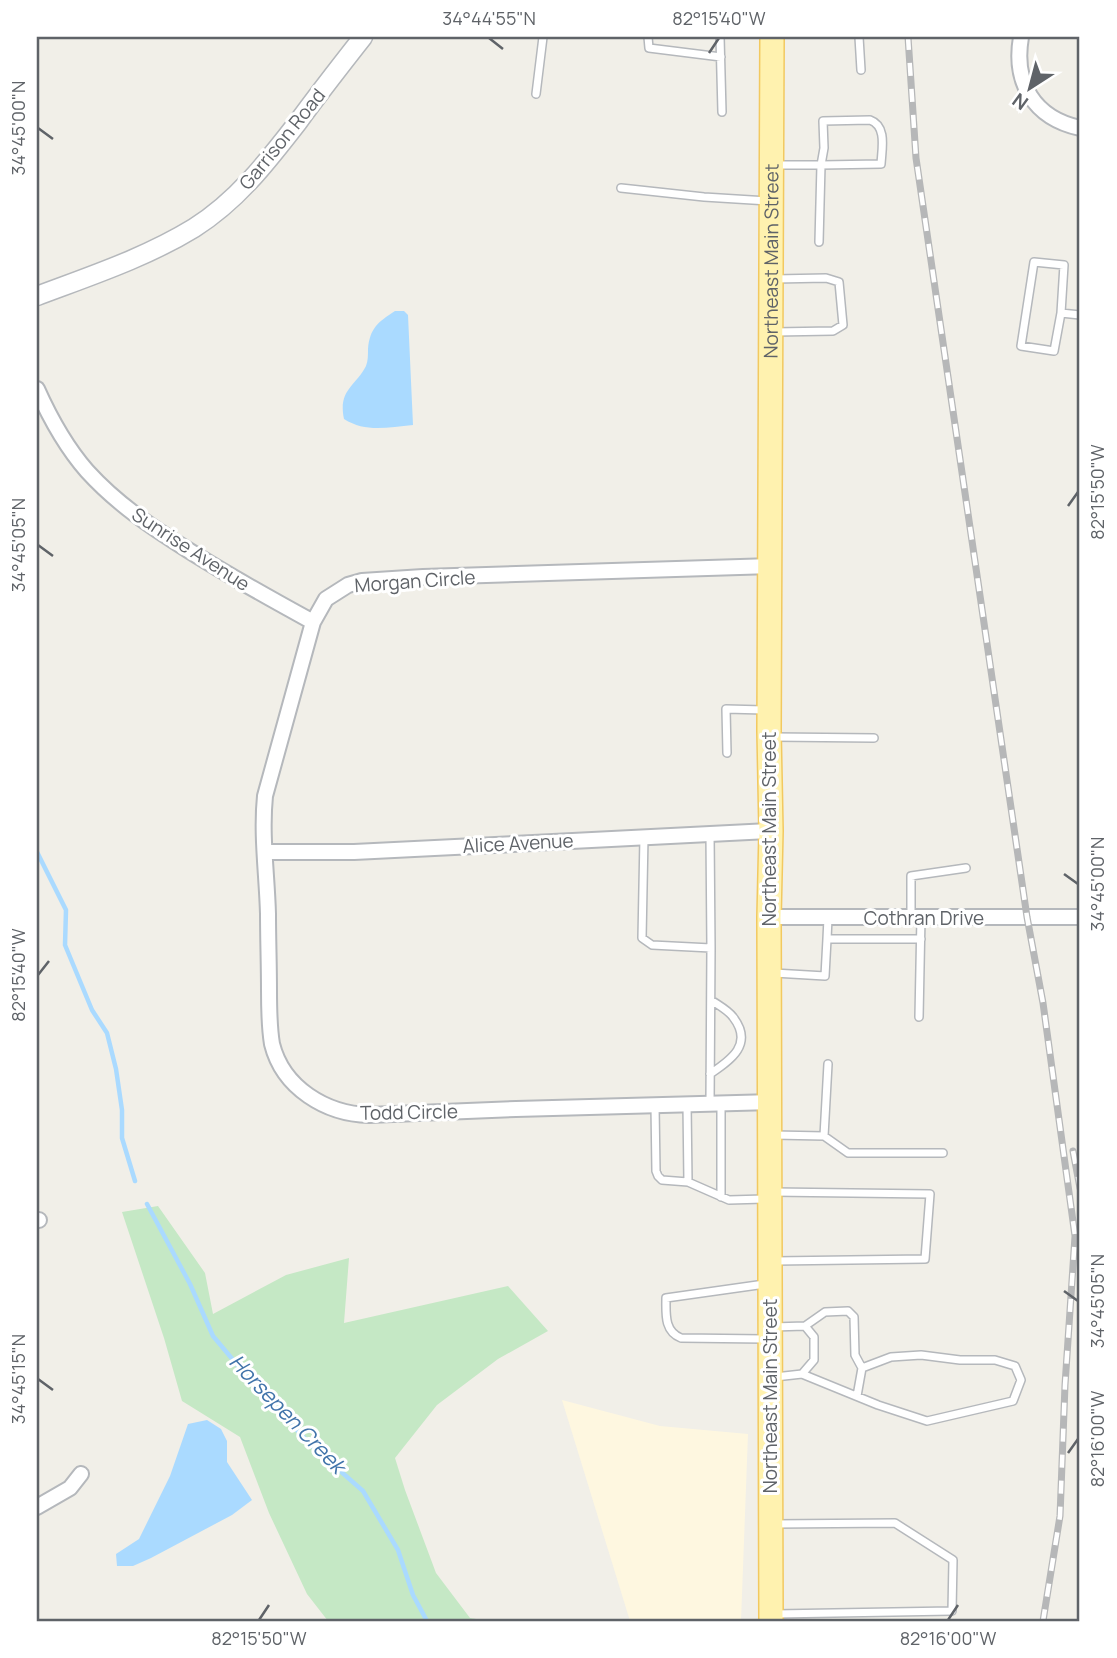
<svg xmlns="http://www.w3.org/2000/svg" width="1117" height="1658" viewBox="0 0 1117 1658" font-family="Manrope,sans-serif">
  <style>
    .commercial { fill: #fef7e0 }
    .green { fill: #c5e8c5 }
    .water { fill: #aadaff }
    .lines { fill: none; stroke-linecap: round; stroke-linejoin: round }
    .stream { stroke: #aadaff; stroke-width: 4.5 }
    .service-casing { stroke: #b5b8bc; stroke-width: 10 }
    .minor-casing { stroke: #b5b8bc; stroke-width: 18 }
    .tertiary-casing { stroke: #b5b8bc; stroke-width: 21 }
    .primary-casing { stroke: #f2c960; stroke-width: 26 }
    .service { stroke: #fff; stroke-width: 7 }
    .minor { stroke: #fff; stroke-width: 14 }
    .tertiary { stroke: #fff; stroke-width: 18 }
    .primary { stroke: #fff2af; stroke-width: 23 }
    .rail-casing { stroke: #b6b7b8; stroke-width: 7 }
    .rail { stroke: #fff; stroke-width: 4.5; stroke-dasharray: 13; stroke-linecap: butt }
    .ticks { fill: none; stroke: #5f6368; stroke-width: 2.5 }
    .labels { text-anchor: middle; stroke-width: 6; stroke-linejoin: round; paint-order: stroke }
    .street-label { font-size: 19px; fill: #5f6368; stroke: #fff }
    .water-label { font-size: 21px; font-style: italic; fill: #4174aa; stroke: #fff }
    .neatline { fill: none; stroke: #5f6368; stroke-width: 2.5 }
    .ticks-label { font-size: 18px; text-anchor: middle; fill: #5f6368 }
  </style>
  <rect width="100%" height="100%" fill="#f1efe8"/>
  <path class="commercial" d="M562,1400L660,1426L748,1434L741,1621H630Z"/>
  <path class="green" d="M158,1206L205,1273L213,1314L286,1275L349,1258L344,1323L508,1286L548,1331L498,1359L437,1405L395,1458L405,1490L436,1573L470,1618L489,1621H328L307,1594L269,1513L240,1437L182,1401L164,1338L122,1212Z"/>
  <path class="water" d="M395,311H404L408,315L413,425C388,427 366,433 344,419C338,390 355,387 366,366C368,361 368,355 368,349C370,328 378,322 395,311Z
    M207,1420L221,1429L227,1441V1462L252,1500L232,1515L151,1558L133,1566H117L116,1554L139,1539L170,1476L188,1424Z"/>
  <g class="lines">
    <path class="stream" d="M37,852L66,910L65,945L92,1010L107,1033L116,1069L122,1110V1138L135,1181
      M147,1204L190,1284L213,1336L255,1386L313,1447L363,1491L398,1550L413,1595L427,1621"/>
    <defs>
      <path id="service" d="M648,37L649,48L721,57
        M720,37L722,112
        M859,37L861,70
        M536,94L543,37
        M870,120C887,126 882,148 881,164L821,165L824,148L823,121Z
        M776,165H821L819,242
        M621,188L704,197L768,201
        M1061,313L1054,351L1021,346L1034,262L1064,265L1061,313L1080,315
        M775,332L833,331L843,325L839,282L826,278L775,279
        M774,737L874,738
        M727,753L726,709L765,710
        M710,834L711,948
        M644,837L642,938L652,945L711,948L710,1103
        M911,917V876L966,868
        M827,939L828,918
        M774,973L825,976L827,939H921
        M919,1017L921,917
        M710,1074C731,1060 754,1044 733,1017C728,1010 718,1005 711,1000
        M721,1103V1197
        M687,1104L688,1182
        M655,1106L656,1171L658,1176L662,1180L688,1182L729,1200L766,1199
        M774,1135L824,1136L848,1153H943
        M824,1136L828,1064
        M773,1192L930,1194L925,1259L775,1261
        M765,1284L666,1298C666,1314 664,1331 681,1338L766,1339
        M805,1326L825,1312L848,1311L854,1317L855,1355L862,1368L857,1396
        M773,1327L805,1326L814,1337V1360L802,1374L775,1377
        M802,1374L878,1405L927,1421L1013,1401L1021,1380L1015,1366L995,1360H960L921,1355L891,1357L862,1368
        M774,1524L895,1523L953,1560L952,1611L775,1614"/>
      <path id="minor" d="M1021,37C1013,83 1034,118 1080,128
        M37,389C50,418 66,447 87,471C116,503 151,527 188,550C229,576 271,599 313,622
        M265,852H354L771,831
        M769,917H1080
        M770,1102L516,1109L369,1115C326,1114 283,1088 272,1044C269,1026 269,1008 269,990C269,965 268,939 268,914C267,875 261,835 265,796L313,622L326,599L348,585L362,581L423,577L770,566
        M37,1220H39
        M37,1507L70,1488L81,1474"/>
      <path id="tertiary" d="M37,296C90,276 145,258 194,228C237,201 267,162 298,122C319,93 341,65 363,37"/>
      <g id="primary">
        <path id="s1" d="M771,1621L769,917L771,831L769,731L772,37"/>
      </g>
    </defs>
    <use href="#service" class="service-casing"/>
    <use href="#minor" class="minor-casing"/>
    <use href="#tertiary" class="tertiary-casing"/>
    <use href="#primary" class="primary-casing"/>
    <use href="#service" class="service"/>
    <use href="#minor" class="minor"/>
    <use href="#tertiary" class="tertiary"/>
    <use href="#primary" class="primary"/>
    <defs>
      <path id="rail" d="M908,37L916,158L1027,917L1043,1003L1075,1236L1065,1385L1060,1516L1043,1621
        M1073,1151L1080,1188"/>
    </defs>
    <use href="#rail" class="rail-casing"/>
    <use href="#rail" class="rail"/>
  </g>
  <path class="ticks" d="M489,38L503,49M709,53L719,38M38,128L53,139M1068,506L1078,492M38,545L53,556M1064,874L1078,884M38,975L49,961M1064,1291L1078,1301M38,1379L53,1390M1068,1453L1078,1439M259,1620L269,1605M948,1620L958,1605"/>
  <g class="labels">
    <g class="street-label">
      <text transform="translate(282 139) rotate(-51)" y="7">Garrison Road</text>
      <text dy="7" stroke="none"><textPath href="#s1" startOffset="1360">Northeast Main Street</textPath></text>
      <text transform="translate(191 549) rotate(33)" y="7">Sunrise Avenue</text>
      <text transform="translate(415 581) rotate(-4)" y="7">Morgan Circle</text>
      <text transform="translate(769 829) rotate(-90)" y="7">Northeast Main Street</text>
      <text transform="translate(518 843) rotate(-3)" y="7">Alice Avenue</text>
      <text x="924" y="925">Cothran Drive</text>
      <text transform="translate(409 1112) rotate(-1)" y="7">Todd Circle</text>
      <text transform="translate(770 1396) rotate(-90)" y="7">Northeast Main Street</text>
    </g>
    <g class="water-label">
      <text transform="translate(287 1414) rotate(46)" y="7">Horsepen Creek</text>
    </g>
  </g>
  <rect width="1117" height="1658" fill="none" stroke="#ffffff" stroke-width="77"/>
  <g transform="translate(1030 88) rotate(216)" stroke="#ffffff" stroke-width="5" paint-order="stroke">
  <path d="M0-5L12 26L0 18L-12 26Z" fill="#5f6368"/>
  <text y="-10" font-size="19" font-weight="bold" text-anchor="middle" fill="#5f6368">N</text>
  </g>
  <rect x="38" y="38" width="1040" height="1582" class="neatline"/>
  <g class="ticks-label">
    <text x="489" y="25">34°44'55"N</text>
    <text x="719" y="25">82°15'40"W</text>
    <text transform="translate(19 128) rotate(-90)" y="6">34°45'00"N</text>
    <text transform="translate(1098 492) rotate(-90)" y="6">82°15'50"W</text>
    <text transform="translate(19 545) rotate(-90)" y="6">34°45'05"N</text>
    <text transform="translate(1098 884) rotate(-90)" y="6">34°45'00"N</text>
    <text transform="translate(19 975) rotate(-90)" y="6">82°15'40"W</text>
    <text transform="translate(1098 1301) rotate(-90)" y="6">34°45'05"N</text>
    <text transform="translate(19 1379) rotate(-90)" y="6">34°45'15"N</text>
    <text transform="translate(1098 1439) rotate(-90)" y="6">82°16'00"W</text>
    <text x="259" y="1645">82°15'50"W</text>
    <text x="948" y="1645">82°16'00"W</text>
  </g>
</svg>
